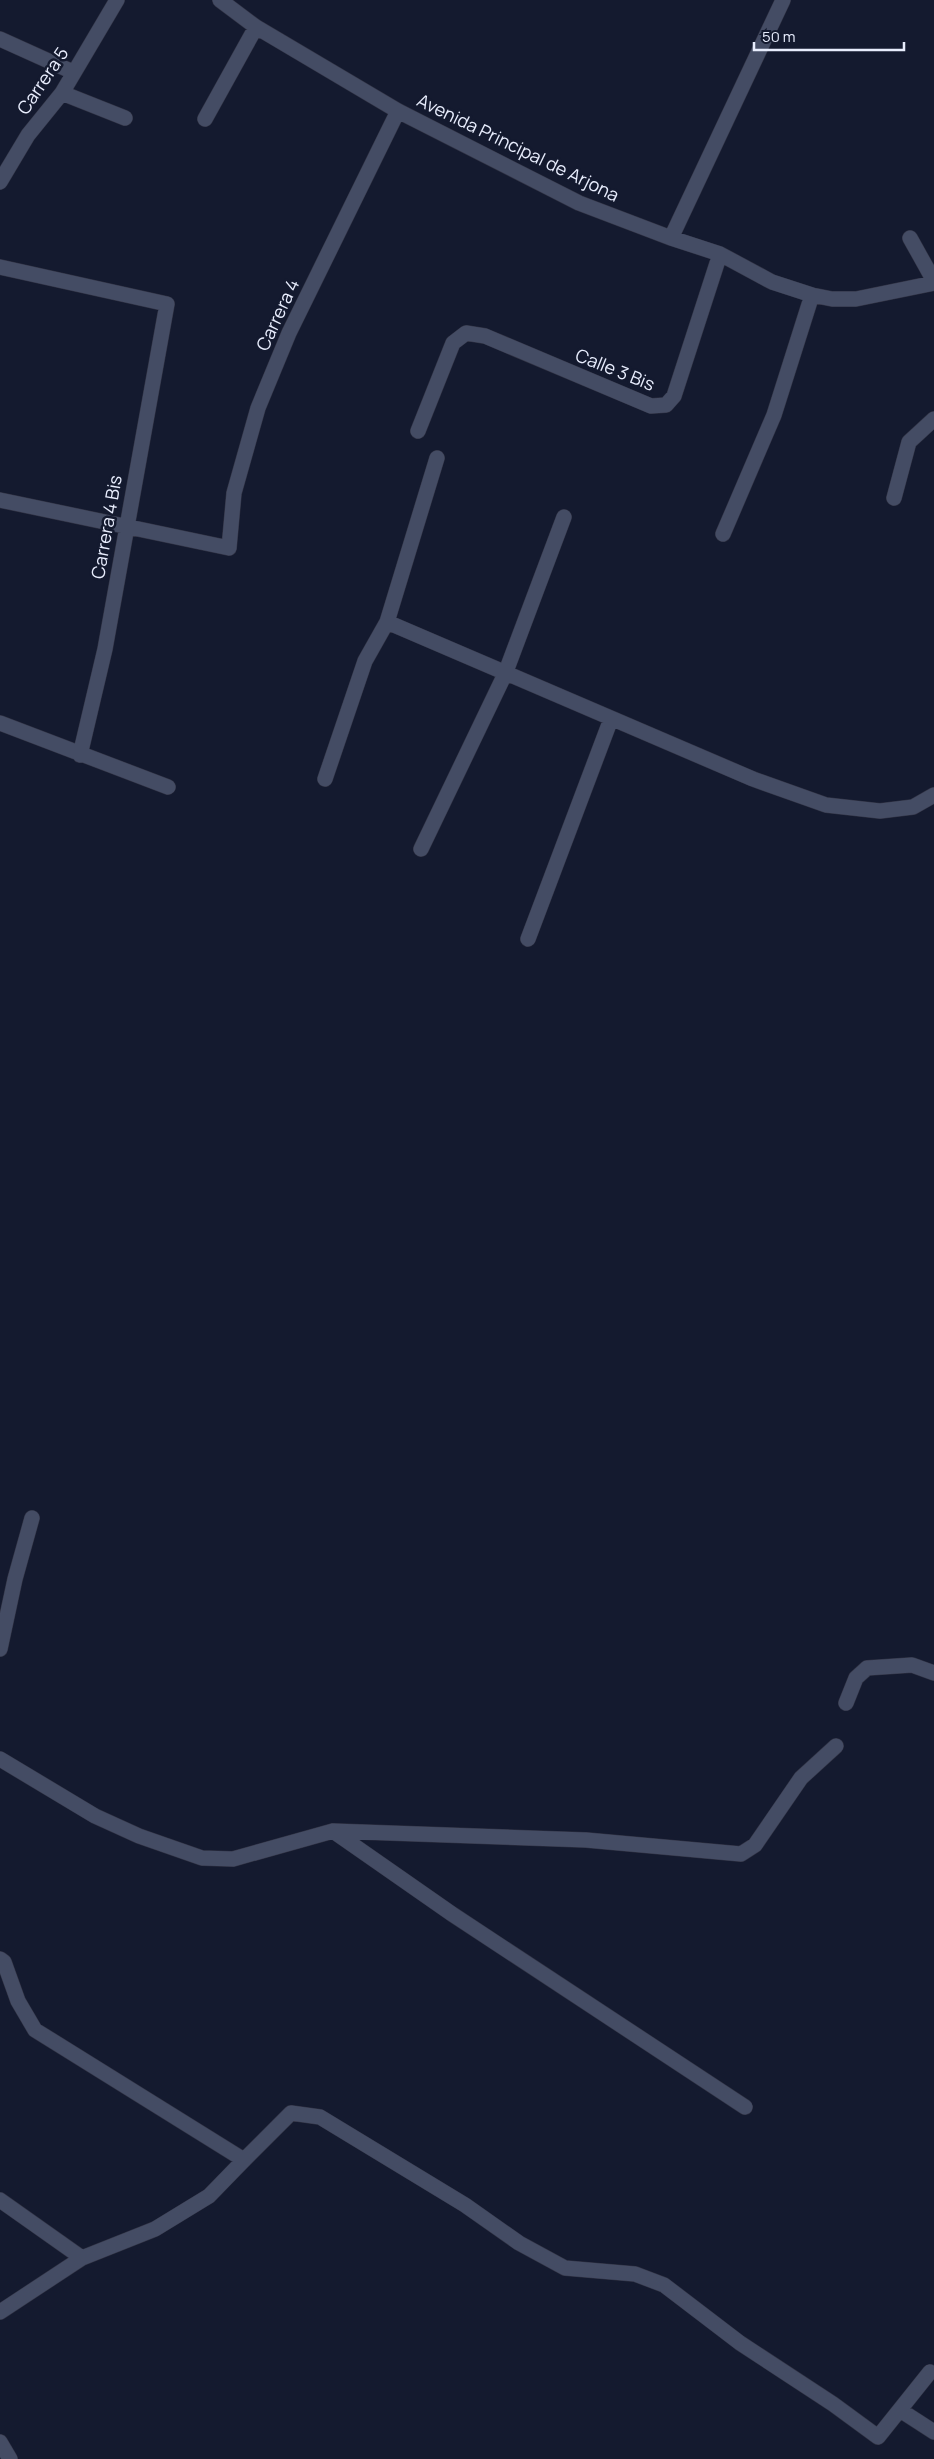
<svg xmlns="http://www.w3.org/2000/svg" width="934" height="2459" viewBox="0 0 934 2459" font-family="Manrope,sans-serif">
  <style>
    .lines { fill: none; stroke-linecap: round; stroke-linejoin: round }
    .minor-casing { stroke: #313344; stroke-width: 16 }
    .minor { stroke: #444c64; stroke-width: 15 }
    .labels { text-anchor: middle; stroke-width: 5; stroke-linejoin: round; paint-order: stroke }
    .street-label { font-size: 18px; fill: #e8edfd; stroke: #141a2f }
  </style>
  <rect width="100%" height="100%" fill="#141a2f"/>
  <g class="lines">
    <defs>
      <path id="minor" d="M220,0L256,27L398,111L579,203L671,238L720,254L772,282L812,295L832,299H856L934,283
        M0,39L73,72
        M62,93L125,118
        M205,119L256,27
        M0,182L28,135L62,93L117,0
        M671,238L783,0
        M910,238L934,281
        M0,267L167,304L105,649L80,755
        M418,431L453,343L466,333L485,336L651,406L666,405L674,396L720,254
        M894,498L909,442L934,419
        M0,500L229,548L234,493L258,408L289,333L398,111
        M723,534L774,415L812,295
        M387,622L753,779L826,805L880,811L913,807L934,795
        M0,723L168,787
        M325,779L365,661L387,622L437,458
        M421,849L505,674L564,517
        M528,939L611,719
        M0,1649L15,1579L32,1518
        M846,1703L856,1678L867,1668L912,1665L934,1673
        M0,1759L95,1816L139,1836L202,1858L233,1859L333,1831L586,1840L741,1854L755,1845L801,1778L836,1746
        M333,1831L452,1914L745,2107
        M0,1959L4,1962L18,2001L35,2030L244,2160L209,2196L155,2229L82,2258L0,2312
        M244,2160L291,2113L320,2117L465,2205L519,2243L565,2268L635,2274L664,2285L740,2343L833,2404L878,2437L930,2372
        M0,2200L82,2258
        M900,2410L934,2432
        M0,2442L10,2459"/>
    </defs>
    <use href="#minor" class="minor-casing"/>
    <use href="#minor" class="minor"/>
  </g>
  <g class="labels">
    <g class="street-label">
      <text transform="translate(43 81) rotate(-56)" y="6">Carrera 5</text>
      <text transform="translate(518 148) rotate(26)" y="6">Avenida Principal de Arjona</text>
      <text transform="translate(278 315) rotate(-65)" y="6">Carrera 4</text>
      <text transform="translate(615 370) rotate(22)" y="6">Calle 3 Bis</text>
      <text transform="translate(107 527) rotate(-80)" y="6">Carrera 4 Bis</text>
    </g>
  </g>
  <path d="M754 42v8h150v-8" fill="none" stroke="#e8edfd" stroke-width="2.5"/>
  <text x="762" y="42" font-size="15" fill="#e8edfd" stroke="#141a2f" stroke-width="4" paint-order="stroke">50 m</text>
</svg>
